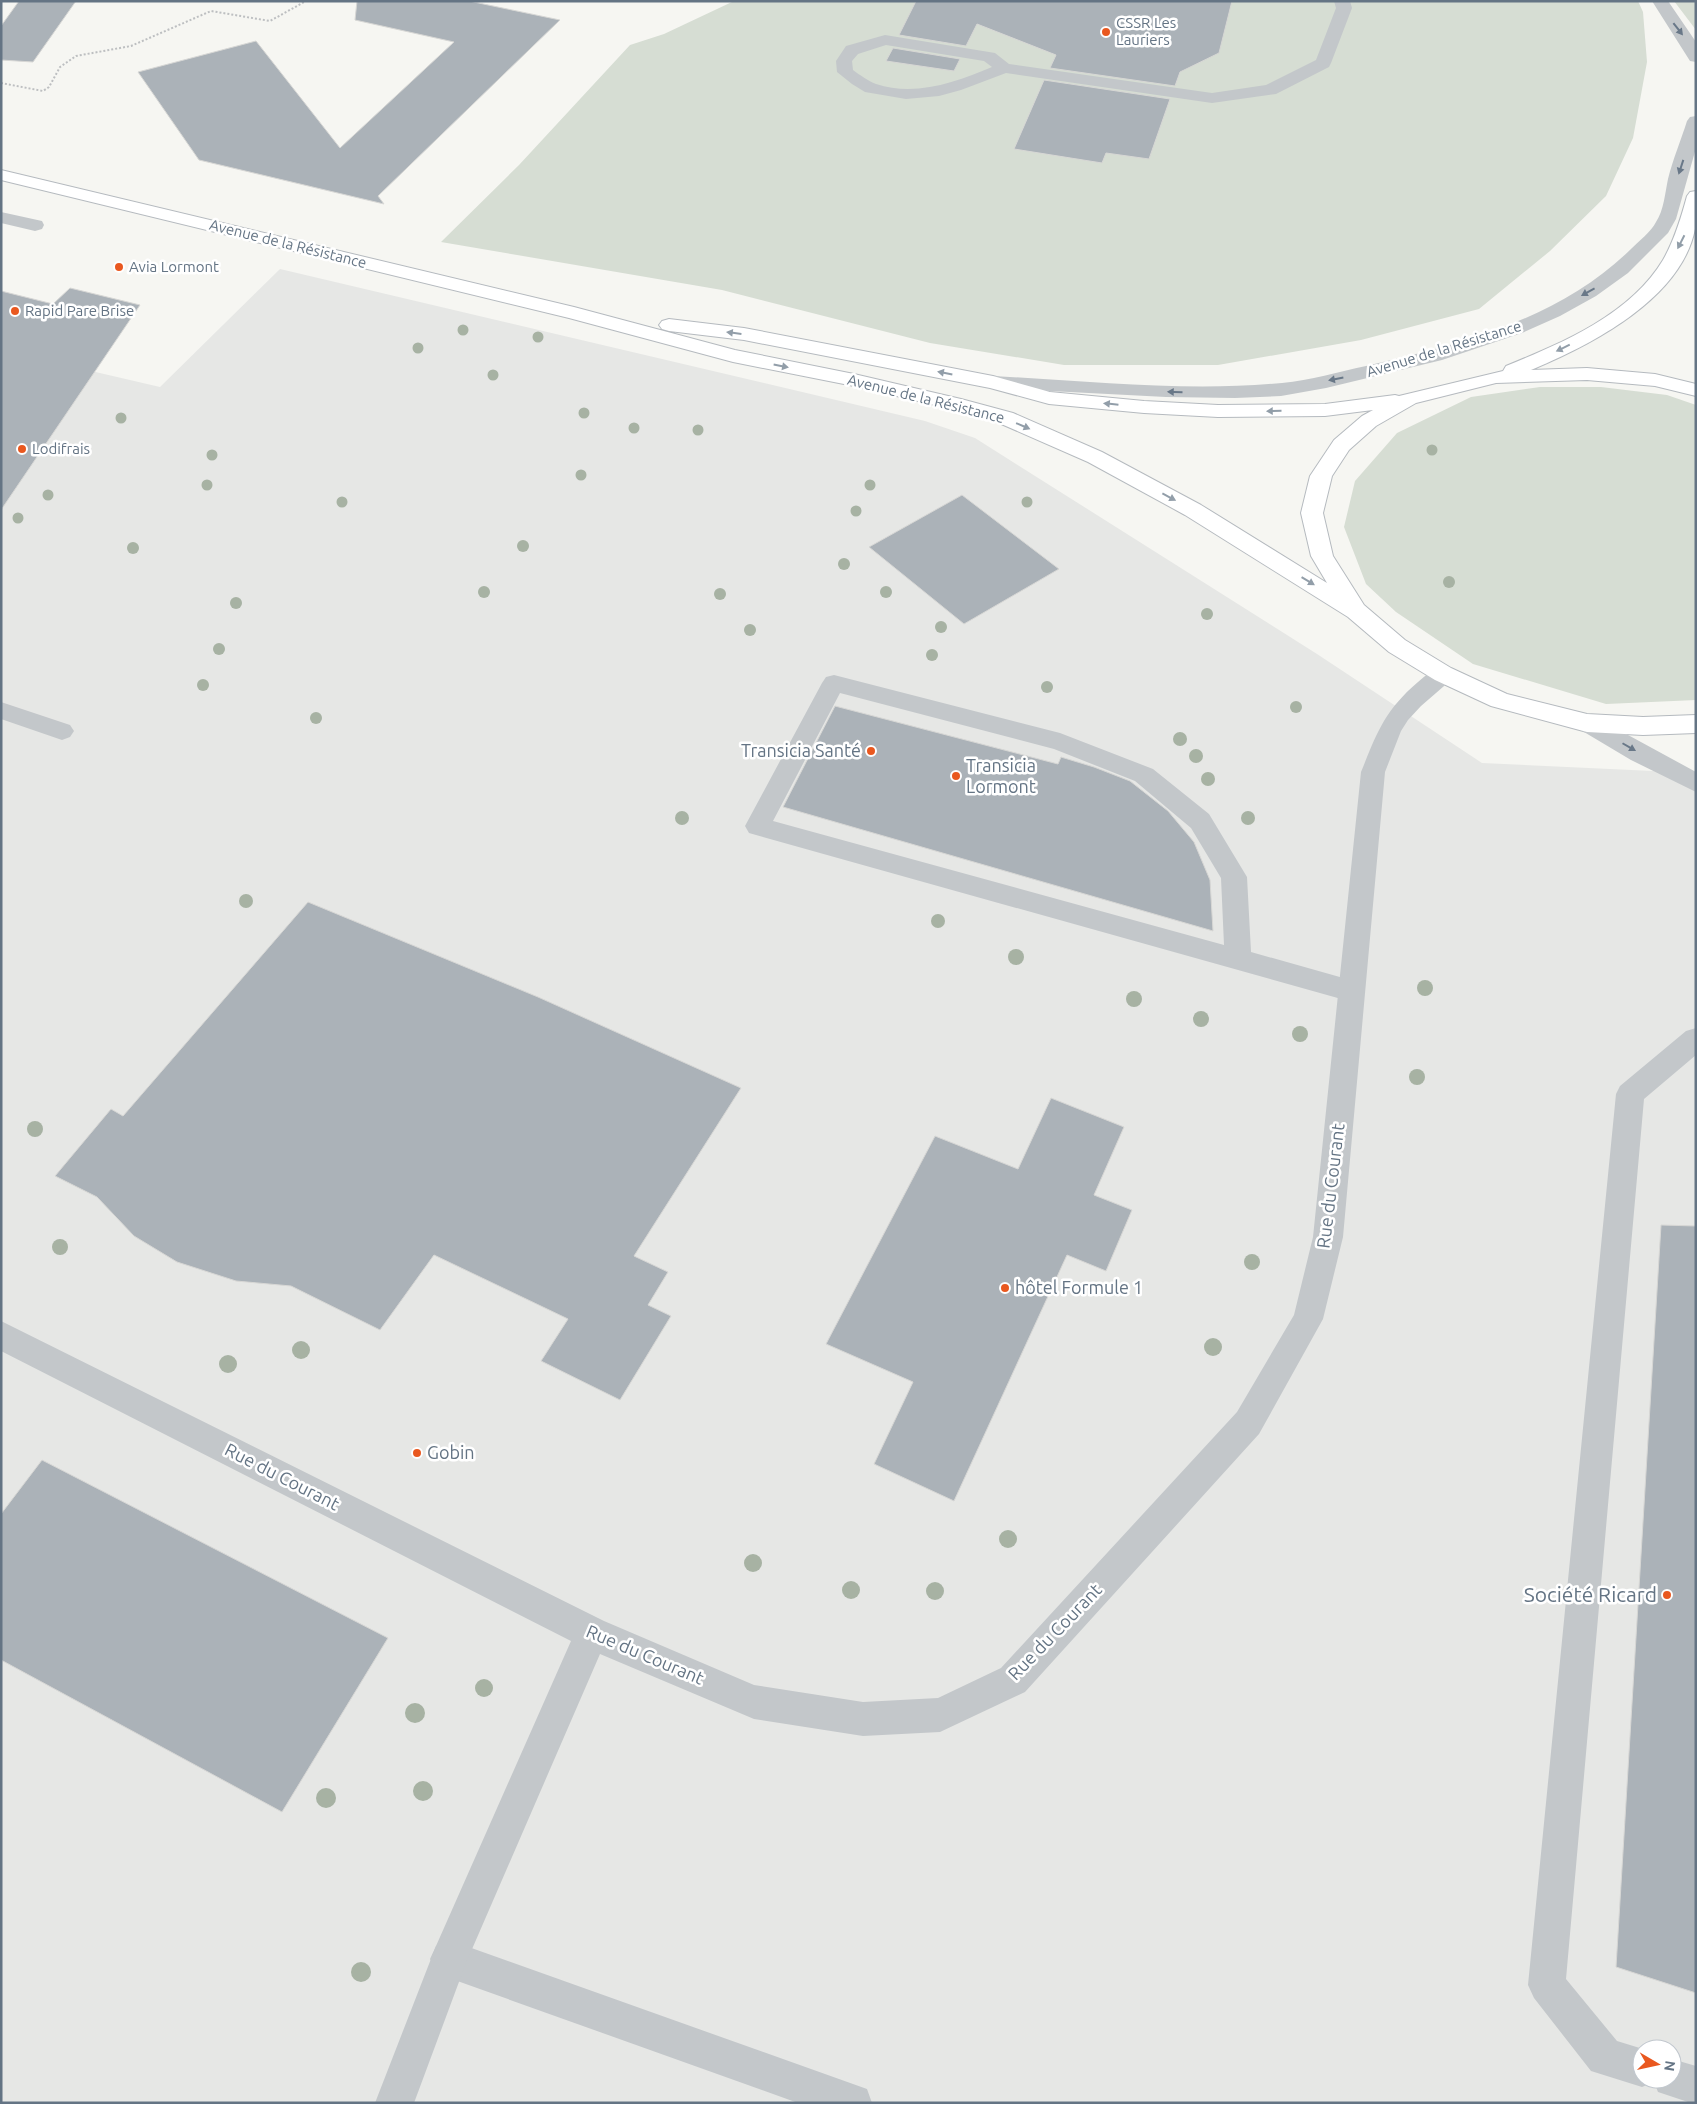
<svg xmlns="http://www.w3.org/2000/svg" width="1697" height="2104" viewBox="0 0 1697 2104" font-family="Ubuntu,sans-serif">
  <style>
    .built { fill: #e6e7e5; fill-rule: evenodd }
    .green { fill: #d6ddd3 }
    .building { fill: #abb2b8; stroke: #d7d7d5 }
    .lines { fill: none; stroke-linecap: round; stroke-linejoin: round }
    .secondary-casing { stroke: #b5babf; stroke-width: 2 }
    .path { stroke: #bdbfc1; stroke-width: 2; stroke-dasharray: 2 2; stroke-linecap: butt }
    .service { fill: #c3c7ca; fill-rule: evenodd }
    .minor { fill: #c3c7ca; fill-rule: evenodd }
    .secondary { fill: #fff; fill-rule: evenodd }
    .tree { fill: #a7b2a3 }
    .oneway { fill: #697888 }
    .oneway2 { fill: #929ea9 }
    .poi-dot { fill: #e9581f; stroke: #fff; stroke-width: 2 }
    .labels { text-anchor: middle; stroke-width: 5; stroke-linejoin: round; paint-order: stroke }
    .far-poi-label { font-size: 15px; fill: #647484; stroke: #fff; text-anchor: start }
    .far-street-label { font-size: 15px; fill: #647484; stroke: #fff }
    .poi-label { font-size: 18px; fill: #647484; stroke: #fff; text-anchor: start }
    .street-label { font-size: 18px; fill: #647484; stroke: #fff }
    .near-poi-label { font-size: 21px; fill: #647484; stroke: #fff; text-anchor: end }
  </style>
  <rect width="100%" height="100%" fill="#f6f6f2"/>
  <path class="built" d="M280,269L925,421L975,438L1317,654L1482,763L1696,773V2103H1V350L160,387ZM1642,2049H1672V2079H1642Z"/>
  <path class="green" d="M734,1H1638L1643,12L1647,62L1633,138L1606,196L1550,251L1479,309L1361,340L1218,365H1064L930,343L722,290L441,242L519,165L630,45L664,34Z
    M1674,1H1696V30Z
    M1540,387H1601L1667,395L1696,405V700L1606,704L1473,664L1396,612L1366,584L1344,527L1355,481L1397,433L1471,397Z"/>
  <path class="building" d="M19,1H76L33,62L1,60V26Z
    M357,1H469L560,20L378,196L384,204L199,160L138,72L256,41L340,148L454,42L355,20Z
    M916,1H1232L1219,53L1180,72L1175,86L1050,68L1056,55L977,24L966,46L899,35Z
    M893,48L960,59L954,71L886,61Z
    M1044,80L1170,99L1149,159L1106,153L1102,163L1014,149Z
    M70,288L140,305L1,510V291L53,304Z
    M962,495L1059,569L964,624L869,547Z
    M835,706L1058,764L1061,757L1094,767L1130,781L1168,811L1194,842L1210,880L1213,931L783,807Z
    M308,902L538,997L741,1088L634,1256L668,1272L648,1305L671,1316L620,1400L541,1361L568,1319L434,1255L380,1330L291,1286L236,1281L177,1262L134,1236L97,1197L55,1176L111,1109L123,1116Z
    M1051,1098L1124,1127L1094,1195L1132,1210L1106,1271L1067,1255L954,1501L874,1464L913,1382L826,1344L935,1136L1018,1169Z
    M1661,1225L1696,1226V1993L1616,1967Z
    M42,1460L388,1638L282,1812L1,1660V1514Z"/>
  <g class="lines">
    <defs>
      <path id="secondary" d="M1,170L574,307L735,350L854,374L961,399L1013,413L1102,452L1201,505L1327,583L1311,556L1301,513L1310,476L1334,440L1362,416L1373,410L1325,416L1218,417L1144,413L1049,404L990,388L744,340L669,331L662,329L659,325L662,321L669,319L744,328L993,376L1050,392L1144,401L1218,405L1325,404L1395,395L1399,396L1503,371L1506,366C1562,343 1630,315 1663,260C1674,241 1681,218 1687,196L1690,192L1696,191C1696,203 1697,217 1695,229C1681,299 1591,345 1531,370L1587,368L1655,374L1696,384V396L1655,386L1587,380L1496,383L1416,403L1376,426L1349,450L1332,476L1323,513L1333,556L1364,605L1405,640L1451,668L1507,694L1587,714L1643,717L1696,715V733L1643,735L1587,732L1491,706L1435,680L1389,652L1348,617L1185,515L1088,462L999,423L956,410L854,386L733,362L569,318L1,180Z"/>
    </defs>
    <use href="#secondary" class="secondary-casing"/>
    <path class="path" d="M1,83L43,91L49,87L60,67L76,56L131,46L211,11L270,21L306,1"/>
    <path class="service" d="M1334,1H1350L1352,8L1331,63L1329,67L1276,94L1212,103L1006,73L961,90L939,96L906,99L865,92L852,84L837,72L836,61L846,46L885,35L989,52L995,53L1009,64L1212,93L1266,85L1316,60L1336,8ZM886,45L984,61L992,67C957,82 915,97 876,84C868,81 860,75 853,70L852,61L858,54Z
      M1,212L42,221L44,225L42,229L35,231L1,223Z
      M834,675L1060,733L1153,769L1209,814L1247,877L1251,952L1361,983L1365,991L1361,999L1352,1002L749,833L745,826L822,683L826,677ZM840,693L1054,749L1135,781L1191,828L1221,878L1224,945L773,821Z
      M1,702L70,725L74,731L70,737L62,740L1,719Z
      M1587,714L1595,717L1696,772V792L1631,760L1579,729L1575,723L1579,717Z
      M1696,1028V1055L1644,1099L1566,1979L1617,2041L1643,2049L1642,2079H1672V2059L1696,2066V2103H1691L1658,2092L1654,2082L1642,2087L1591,2071L1534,1998L1528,1985L1616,1094L1620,1086L1686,1031Z
      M449,1940L853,2084L867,2089L872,2103H798L449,1978L436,1972L430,1959L436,1946Z"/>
    <path class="minor" d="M1652,1H1668L1696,42V62L1690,61Z
      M1696,116V148L1676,219L1668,233L1628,273L1596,296L1560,316L1522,333L1442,360L1326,388L1281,396L1235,398L1166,397L993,388L986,386L983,382L986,378L993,376C1089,381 1186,392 1282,383C1311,380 1338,372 1366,366C1460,345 1561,318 1631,249C1639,241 1651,232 1656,222C1664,210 1665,193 1668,179C1673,159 1681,140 1687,121L1690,117Z
      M1443,666L1451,668L1455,674L1451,680L1421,706L1408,720L1401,731L1385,772L1343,1237L1323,1319L1259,1434L1025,1692L940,1732L863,1736L754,1719L600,1654L466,1963L414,2103H375L436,1946L571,1641L1,1351V1321L604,1621L754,1685L863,1702L938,1698L1001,1668L1237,1412L1294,1315L1313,1237L1361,772C1377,733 1384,711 1418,682C1426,675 1433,669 1443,666Z"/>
    <use href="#secondary" class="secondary"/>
  </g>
  <g class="tree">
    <circle cx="463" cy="330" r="5.5"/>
    <circle cx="538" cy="337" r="5.5"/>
    <circle cx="418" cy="348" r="5.5"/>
    <circle cx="493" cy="375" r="5.5"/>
    <circle cx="584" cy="413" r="5.5"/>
    <circle cx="121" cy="418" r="5.5"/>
    <circle cx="634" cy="428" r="5.5"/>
    <circle cx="698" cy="430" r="5.5"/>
    <circle cx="1432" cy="450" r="5.5"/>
    <circle cx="212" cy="455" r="5.5"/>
    <circle cx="581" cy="475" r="5.5"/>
    <circle cx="207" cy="485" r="5.5"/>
    <circle cx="870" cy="485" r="5.5"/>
    <circle cx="48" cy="495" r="5.5"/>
    <circle cx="342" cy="502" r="5.5"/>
    <circle cx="1027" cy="502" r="5.5"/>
    <circle cx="856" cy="511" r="5.5"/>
    <circle cx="18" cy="518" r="5.5"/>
    <circle cx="523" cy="546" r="6"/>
    <circle cx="133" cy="548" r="6"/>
    <circle cx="844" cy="564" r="6"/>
    <circle cx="1449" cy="582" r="6"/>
    <circle cx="484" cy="592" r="6"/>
    <circle cx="886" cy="592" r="6"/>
    <circle cx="720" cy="594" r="6"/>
    <circle cx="236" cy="603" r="6"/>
    <circle cx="1207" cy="614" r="6"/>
    <circle cx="941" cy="627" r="6"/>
    <circle cx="750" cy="630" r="6"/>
    <circle cx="219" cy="649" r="6"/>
    <circle cx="932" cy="655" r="6"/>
    <circle cx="203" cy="685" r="6"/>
    <circle cx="1047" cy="687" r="6"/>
    <circle cx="1296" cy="707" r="6"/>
    <circle cx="316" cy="718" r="6"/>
    <circle cx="1180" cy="739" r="7"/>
    <circle cx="1196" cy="756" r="7"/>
    <circle cx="1208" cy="779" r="7"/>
    <circle cx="682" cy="818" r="7"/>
    <circle cx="1248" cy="818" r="7"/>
    <circle cx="246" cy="901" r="7"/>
    <circle cx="938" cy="921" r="7"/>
    <circle cx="1016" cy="957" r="8"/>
    <circle cx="1425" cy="988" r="8"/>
    <circle cx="1134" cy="999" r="8"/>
    <circle cx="1201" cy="1019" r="8"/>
    <circle cx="1300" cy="1034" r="8"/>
    <circle cx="1417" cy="1077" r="8"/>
    <circle cx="35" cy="1129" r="8"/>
    <circle cx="60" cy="1247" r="8"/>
    <circle cx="1252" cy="1262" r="8"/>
    <circle cx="1213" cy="1347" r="9"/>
    <circle cx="301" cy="1350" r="9"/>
    <circle cx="228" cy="1364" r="9"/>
    <circle cx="1008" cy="1539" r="9"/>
    <circle cx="753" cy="1563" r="9"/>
    <circle cx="851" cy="1590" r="9"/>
    <circle cx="935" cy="1591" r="9"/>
    <circle cx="484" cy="1688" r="9"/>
    <circle cx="415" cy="1713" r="10"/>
    <circle cx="423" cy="1791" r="10"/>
    <circle cx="326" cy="1798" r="10"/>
    <circle cx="361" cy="1972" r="10"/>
  </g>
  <defs><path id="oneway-solid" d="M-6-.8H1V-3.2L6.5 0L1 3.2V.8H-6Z" transform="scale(1.25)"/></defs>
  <g class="oneway">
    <use href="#oneway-solid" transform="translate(1678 29) rotate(52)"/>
    <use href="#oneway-solid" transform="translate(1681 167) rotate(108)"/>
    <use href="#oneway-solid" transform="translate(1588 292) rotate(151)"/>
    <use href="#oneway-solid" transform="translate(1336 379) rotate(169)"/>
    <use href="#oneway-solid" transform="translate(1175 392) rotate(-179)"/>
    <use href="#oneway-solid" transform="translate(1629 747) rotate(30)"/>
  </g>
  <g class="oneway2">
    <use href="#oneway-solid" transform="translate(1681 242) rotate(117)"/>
    <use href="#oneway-solid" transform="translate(734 333) rotate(-173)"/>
    <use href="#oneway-solid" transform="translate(1563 348) rotate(154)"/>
    <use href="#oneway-solid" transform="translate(781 366) rotate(11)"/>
    <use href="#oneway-solid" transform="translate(945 373) rotate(-169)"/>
    <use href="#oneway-solid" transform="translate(1111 404) rotate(-174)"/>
    <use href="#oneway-solid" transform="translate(1274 411) rotate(179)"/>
    <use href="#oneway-solid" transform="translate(1023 426) rotate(23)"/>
    <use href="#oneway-solid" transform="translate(1169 497) rotate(28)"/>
    <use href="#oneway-solid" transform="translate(1308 581) rotate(31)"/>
  </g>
  <g class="poi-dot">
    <circle cx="1106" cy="32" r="5"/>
    <circle cx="119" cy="267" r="5"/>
    <circle cx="15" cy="311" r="5"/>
    <circle cx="22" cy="449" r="5"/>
    <circle cx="871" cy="751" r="5"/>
    <circle cx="956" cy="776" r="5"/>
    <circle cx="1005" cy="1288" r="5"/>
    <circle cx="417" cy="1453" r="5"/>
    <circle cx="1667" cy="1595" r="5"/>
  </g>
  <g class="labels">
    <g class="far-poi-label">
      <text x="1116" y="28">CSSR Les<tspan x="1116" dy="17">Lauriers</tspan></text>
      <text x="129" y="272">Avia Lormont</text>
      <text x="25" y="316">Rapid Pare Brise</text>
      <text x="32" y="454">Lodifrais</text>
    </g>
    <g class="far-street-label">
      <text transform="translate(288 244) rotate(14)" y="5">Avenue de la Résistance</text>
      <text transform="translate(1444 349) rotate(-17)" y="5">Avenue de la Résistance</text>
      <text transform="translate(926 399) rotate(14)" y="5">Avenue de la Résistance</text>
    </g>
    <g class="poi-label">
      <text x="861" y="757" text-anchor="end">Transicia Santé</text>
      <text x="966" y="772">Transicia<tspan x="966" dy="21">Lormont</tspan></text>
      <text x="1015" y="1294">hôtel Formule 1</text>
      <text x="427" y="1459">Gobin</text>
    </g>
    <g class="street-label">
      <text transform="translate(1331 1186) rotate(-83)" y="6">Rue du Courant</text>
      <text transform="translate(282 1477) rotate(27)" y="6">Rue du Courant</text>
      <text transform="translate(1055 1632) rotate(-46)" y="6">Rue du Courant</text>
      <text transform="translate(645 1655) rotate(23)" y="6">Rue du Courant</text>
    </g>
    <g class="near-poi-label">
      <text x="1657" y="1602">Société Ricard</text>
    </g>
  </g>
  <rect width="1697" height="2104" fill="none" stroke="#647484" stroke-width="5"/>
  <g transform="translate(1657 2064) rotate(99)"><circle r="24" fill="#ffffff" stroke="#c1c7ce"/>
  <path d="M0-4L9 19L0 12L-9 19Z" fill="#e9581f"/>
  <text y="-8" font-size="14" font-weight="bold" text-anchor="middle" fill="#647484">N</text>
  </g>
</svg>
